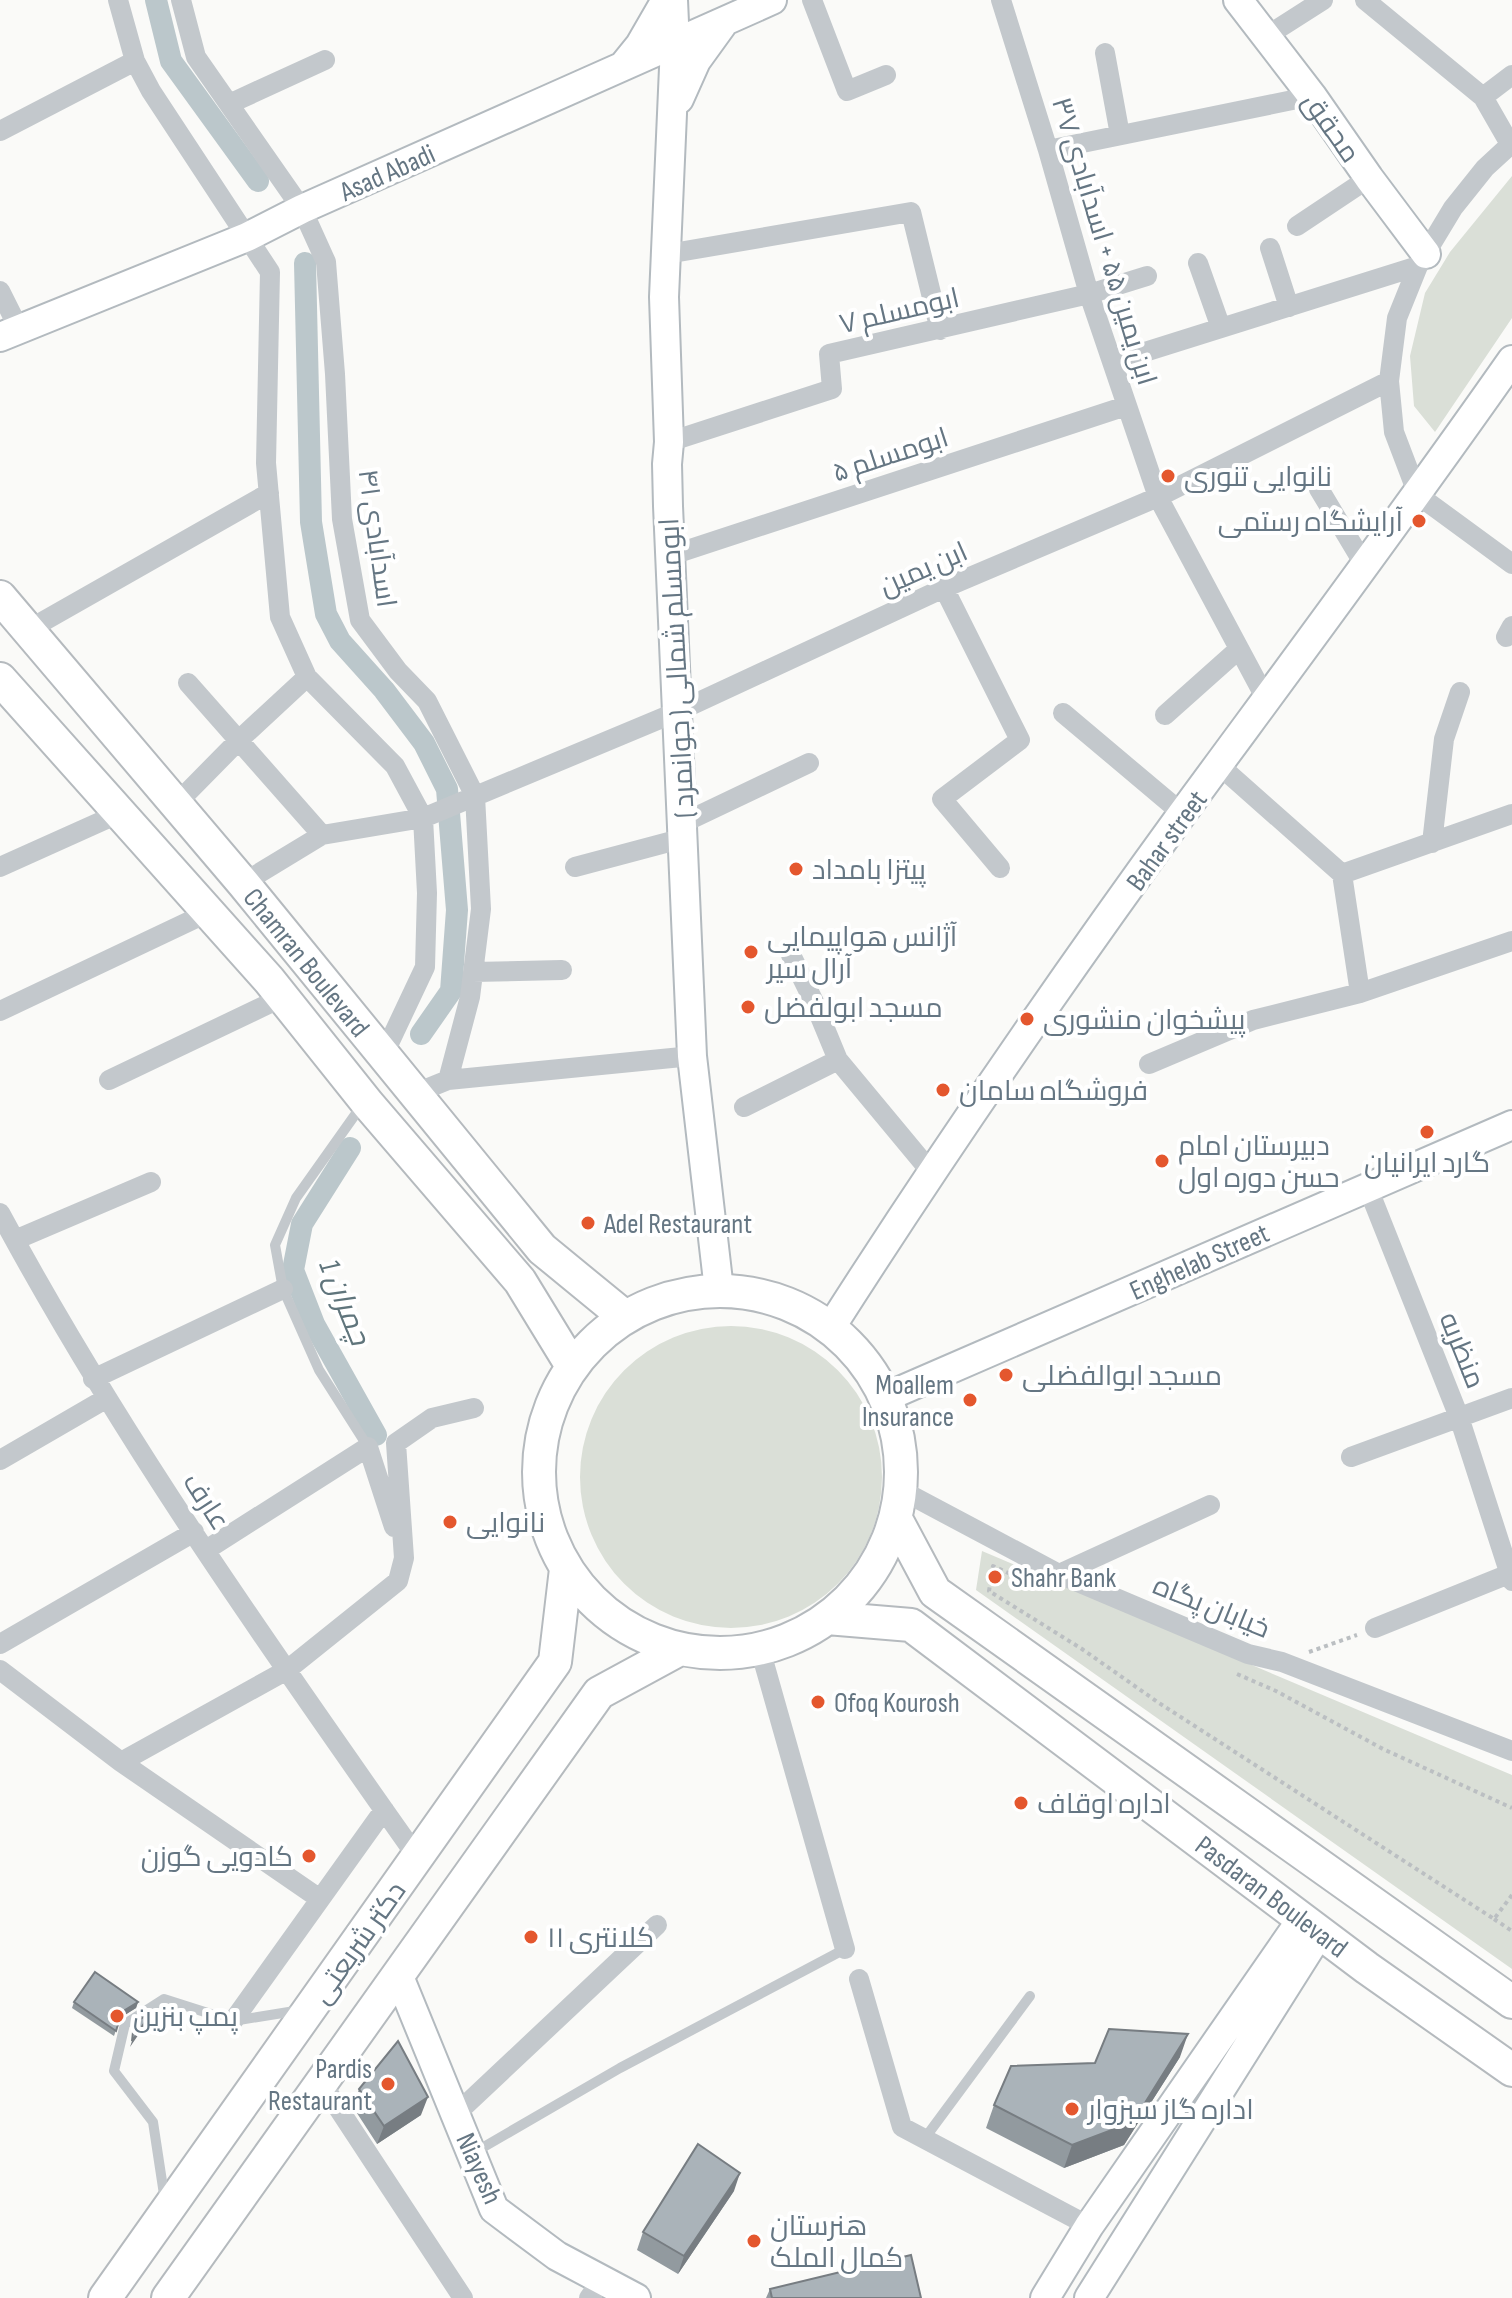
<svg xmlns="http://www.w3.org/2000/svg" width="1512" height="2298" viewBox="0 0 1512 2298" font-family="'Sofia Sans Condensed',Cairo,sans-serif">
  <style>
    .green { fill: #dadfd7 }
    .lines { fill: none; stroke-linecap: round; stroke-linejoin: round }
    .canal { stroke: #bbc7cb; stroke-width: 22 }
    .secondary-casing { stroke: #b3babf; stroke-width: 32 }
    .primary-casing { stroke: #b5babe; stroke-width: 36 }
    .path { stroke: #bbbfc2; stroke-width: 4; stroke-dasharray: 4 4; stroke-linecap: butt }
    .lane { stroke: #c3c8cc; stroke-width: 10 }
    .street { stroke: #c3c8cc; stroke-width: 20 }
    .secondary { stroke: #fff; stroke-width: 28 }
    .primary { stroke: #fff; stroke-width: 32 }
    .wall { fill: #929a9f }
    .shaded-wall { fill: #777d82 }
    .building { fill: #aab3b9; stroke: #777d82; stroke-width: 2 }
    .poi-dot { fill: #e4572e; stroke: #fff; stroke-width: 3 }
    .labels { text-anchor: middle; stroke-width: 8; stroke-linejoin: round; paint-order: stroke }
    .street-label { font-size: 28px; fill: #657683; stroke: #fff }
    .poi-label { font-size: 28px; fill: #657683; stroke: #fff; text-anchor: start }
    .water-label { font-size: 30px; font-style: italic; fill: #60757c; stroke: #fff }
  </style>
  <rect width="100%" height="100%" fill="#fafaf8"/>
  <path class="green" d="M1512,176V318L1435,432L1414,406L1410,356L1425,293L1450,252Z
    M580 1477a151 151 0 1 1 302 0a151 151 0 1 1-302 0Z
    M982,1551L1512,1775V1969L976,1590Z"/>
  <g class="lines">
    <path class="canal" d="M156,0L171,61L258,181
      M305,263L311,522L326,614L340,641L384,690L424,743L447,789L457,910L451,991L421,1034
      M350,1148L302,1224L293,1270L314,1324L376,1435"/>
    <defs>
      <path id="secondary" d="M673,0L675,45L664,297L669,442L667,464L668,506L692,1056L719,1290
        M1238,0L1312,96L1369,178L1426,254
        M623,66L640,45L666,0
        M679,99L696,61L722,25
        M0,337L247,237L302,209L772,0
        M831,1327C942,1153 1060,982 1182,814C1293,663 1405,513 1512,360
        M886,1397L1512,1125
        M398,1974L494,2209L557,2256L636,2298
        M1045,2298L1089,2226L1302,1919
        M1089,2298L1320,1932"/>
      <path id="primary" d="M0,597L243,883L542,1249L625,1317
        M0,679L269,980L368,1104L520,1281L572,1366
        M539 1472a181 181 0 1 1 362 0a181 181 0 1 1-362 0Z
        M896,1519L935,1592L1512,2002
        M827,1618L911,1625L1367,1968L1512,2070
        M105,2298L555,1662L566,1569
        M168,2298L599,1693L680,1649"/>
    </defs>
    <use href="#secondary" class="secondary-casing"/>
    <use href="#primary" class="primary-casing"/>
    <path class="path" d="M1017,1577L993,1566L989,1591L1082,1649L1159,1703L1494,1919L1512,1895
      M1309,1652L1357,1635
      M1237,1674L1276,1691L1383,1749L1512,1808
      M1494,1919L1512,1931"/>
    <path class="lane" d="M362,1105L296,1198L275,1245L283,1289L319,1370L368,1447
      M925,2138L1030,1996
      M475,2152L620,2068L845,1949
      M165,2201L153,2122L114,2071L125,2024L164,1999L233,2021L301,2010"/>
    <path class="street" d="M118,0L135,61L151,91L270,272L266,463L280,617L307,677L395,766L423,818L427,893L425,967L383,1056
      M181,0L196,57L302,209L326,262L335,374L342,519L360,620L398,671L427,701L475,796L481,909L470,997L448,1080
      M812,0L847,91L886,75
      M1001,0L1048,150L1089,294L1158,497L1266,699
      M1365,0L1483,97L1510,144
      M1265,37L1323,0
      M1105,53L1120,135
      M1483,97L1512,75
      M229,104L325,60
      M0,131L135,61
      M1512,143L1485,168L1453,208L1418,266L1397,318L1389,381L1394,432L1418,495L1512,564
      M1048,150L1312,96
      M1297,226L1369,178
      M1270,248L1289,307
      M667,254L911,212L940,330
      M1198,263L1221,328
      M0,291L19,329
      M1113,362L1418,266
      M669,442L832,389L829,354L1089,294L1147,276
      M1319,489L1364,564
      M672,555L1126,406
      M944,588L1020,740L942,799L1000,868
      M28,630L269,493
      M1506,637L1512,626
      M188,683L322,835
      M1063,713L1183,814
      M1165,715L1239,649
      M1220,766L1342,874L1512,814
      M177,803L240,739L307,677
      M683,823L809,763
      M1432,843L1444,739L1460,692
      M0,867L120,813
      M575,867L684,838
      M1342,874L1360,993
      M243,883L322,835L423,818L679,711L944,588L1158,497L1389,381
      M791,955L814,1002L838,1060L931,1172
      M473,972L562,970
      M0,1011L209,912
      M1149,1064L1253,1020L1360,993L1512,941
      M109,1080L283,997
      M416,1093L448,1080L692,1056
      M744,1107L838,1060
      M1368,1188L1459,1417L1512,1581
      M0,1213C121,1438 270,1648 417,1857
      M15,1240L151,1182
      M93,1379L283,1289
      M1351,1457L1512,1398
      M0,1460L107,1398
      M901,1490L1059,1574L1248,1654L1282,1662L1512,1751
      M206,1550L368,1447L394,1527
      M1059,1574L1210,1505
      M1375,1628L1509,1574
      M0,1644L194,1532
      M760,1649L845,1949
      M0,1670L121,1762L320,1899
      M121,1762L287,1670L398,1581L404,1558L396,1443L432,1418L474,1408
      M859,1979L902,2127L1089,2226
      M233,2021L384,1810
      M321,2082L463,2298
      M456,2114L657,1925
      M589,2298L602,2280"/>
    <use href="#secondary" class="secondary"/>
    <use href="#primary" class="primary"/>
  </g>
  <path class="wall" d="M74,2002H138L136,2008L120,2018L114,2036L72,2008Z
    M1180,2057L1124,2145L1064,2168L986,2128L994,2105L1095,2063Z
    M359,2089L421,2115L377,2144L353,2107Z
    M734,2191L678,2274L637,2250L643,2232Z
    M770,2289L921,2298H766Z"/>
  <path class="shaded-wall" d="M138,2002L136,2008L120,2018L122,2012Z
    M152,2012L150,2018L130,2047L132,2041Z
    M1188,2034L1180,2057L1124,2145L1064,2168L1072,2145Z
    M428,2097L421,2115L377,2144L384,2126Z
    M740,2173L734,2191L678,2274L684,2256Z"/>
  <path class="building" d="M95,1972L138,2002L122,2012L116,2031L74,2002Z
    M152,2012L132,2041L134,2023Z
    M1109,2029L1188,2034L1133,2122L1072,2145L994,2105L1011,2066L1095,2063Z
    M398,2041L428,2097L384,2126L359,2089Z
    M698,2144L740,2173L684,2256L643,2232Z
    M911,2255L921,2298H772L770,2289Z"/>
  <g class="poi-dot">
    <circle cx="1168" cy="476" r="8"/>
    <circle cx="1419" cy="521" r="8"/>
    <circle cx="796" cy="869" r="8"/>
    <circle cx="751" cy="952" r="8"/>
    <circle cx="748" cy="1007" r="8"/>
    <circle cx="1027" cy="1019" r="8"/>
    <circle cx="943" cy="1090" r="8"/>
    <circle cx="1427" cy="1132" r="8"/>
    <circle cx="1162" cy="1161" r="8"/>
    <circle cx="588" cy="1223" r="8"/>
    <circle cx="1006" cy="1375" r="8"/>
    <circle cx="970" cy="1400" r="8"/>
    <circle cx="450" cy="1522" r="8"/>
    <circle cx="995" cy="1577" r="8"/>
    <circle cx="818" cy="1702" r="8"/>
    <circle cx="1021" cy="1803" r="8"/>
    <circle cx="309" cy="1856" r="8"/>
    <circle cx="531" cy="1937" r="8"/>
    <circle cx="117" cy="2016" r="8"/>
    <circle cx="388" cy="2084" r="8"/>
    <circle cx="1072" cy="2109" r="8"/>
    <circle cx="754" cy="2241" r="8"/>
  </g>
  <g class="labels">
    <g class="street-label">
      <text transform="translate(1332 127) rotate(55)" y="10">محقق</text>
      <text transform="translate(387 172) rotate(-24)" y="10">Asad Abadi</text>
      <text transform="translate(1105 241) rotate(73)" y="10">ابن یمین ۵۵ + اسدآبادی ۳۷</text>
      <text transform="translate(899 310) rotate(-13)" y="10">ابومسلم ۷</text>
      <text transform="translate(890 454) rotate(-18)" y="10">ابومسلم ۵</text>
      <text transform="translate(378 538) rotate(82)" y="10">اسدآبادی ۴۱</text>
      <text transform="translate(923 568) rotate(-24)" y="10">ابن یمین</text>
      <text transform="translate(676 668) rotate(-93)" y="10">ابومسلم شمالی ( جوانمرد )</text>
      <text transform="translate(1166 840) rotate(-54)" y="10">Bahar street</text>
      <text transform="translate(307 962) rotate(51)" y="10">Chamran Boulevard</text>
      <text transform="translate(1199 1261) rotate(-24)" y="10">Enghelab Street</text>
      <text transform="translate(1463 1350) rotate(68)" y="10">منظریه</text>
      <text transform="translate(207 1501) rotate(57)" y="10">عارف</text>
      <text transform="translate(1212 1606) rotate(22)" y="10">خیابان پگاه</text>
      <text transform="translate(1272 1896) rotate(37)" y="10">Pasdaran Boulevard</text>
      <text transform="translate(358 1942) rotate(-55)" y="10">دکتر شریعتی</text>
      <text transform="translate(480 2168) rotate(66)" y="10">Niayesh</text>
    </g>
    <g class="poi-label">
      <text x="1184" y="486">نانوایی تنوری</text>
      <text x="1403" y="531" text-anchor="end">آرایشگاه رستمی</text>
      <text x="812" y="879">پیتزا بامداد</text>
      <text x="767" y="946">آژانس هواپیمایی<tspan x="767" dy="32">آرال سیر</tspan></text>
      <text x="764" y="1017">مسجد ابولفضل</text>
      <text x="1043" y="1029">پیشخوان منشوری</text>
      <text x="959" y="1100">فروشگاه سامان</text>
      <text x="1178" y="1155">دبیرستان امام<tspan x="1178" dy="32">حسن دوره اول</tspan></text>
      <text x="1427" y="1172" text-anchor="middle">گارد ایرانیان</text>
      <text x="604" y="1233">Adel Restaurant</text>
      <text x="1022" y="1385">مسجد ابوالفضلی</text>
      <text x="954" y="1394" text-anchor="end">Moallem<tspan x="954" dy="32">Insurance</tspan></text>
      <text x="466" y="1532">نانوایی</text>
      <text x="1011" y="1587">Shahr Bank</text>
      <text x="834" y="1712">Ofoq Kourosh</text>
      <text x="1037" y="1813">اداره اوقاف</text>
      <text x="293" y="1866" text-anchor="end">کادویی گوزن</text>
      <text x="547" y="1947">کلانتری ۱۱</text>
      <text x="133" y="2026">پمپ بنزین</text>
      <text x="372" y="2078" text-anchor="end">Pardis<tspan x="372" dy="32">Restaurant</tspan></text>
      <text x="1088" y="2119">اداره گاز سبزوار</text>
      <text x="770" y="2235">هنرستان<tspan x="770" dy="32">کمال الملک</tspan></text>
    </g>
    <g class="water-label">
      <text transform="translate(345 1302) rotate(68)" y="10">چمران 1</text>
    </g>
  </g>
</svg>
